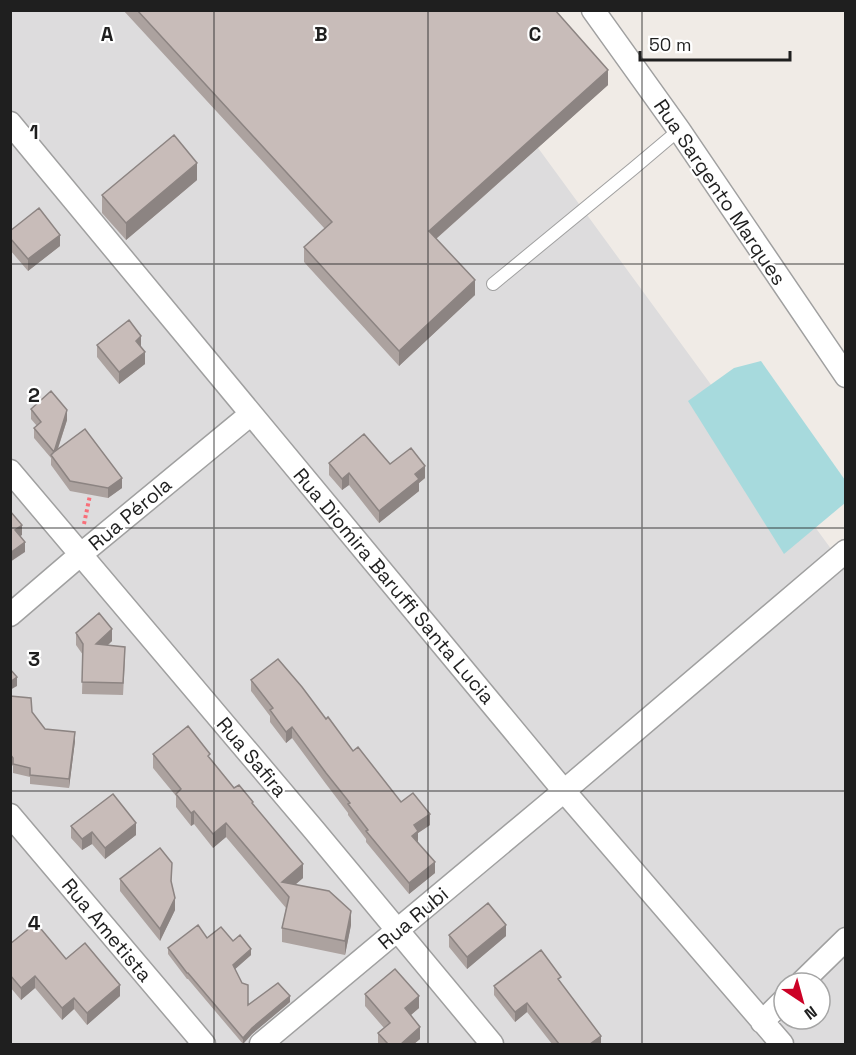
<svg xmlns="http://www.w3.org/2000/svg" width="856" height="1055" viewBox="0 0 856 1055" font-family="'Space Grotesk',sans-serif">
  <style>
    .residential { fill: #dddcdd; fill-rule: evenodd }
    .water { fill: #a7dadd }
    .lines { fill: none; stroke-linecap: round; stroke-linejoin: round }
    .lane-casing { stroke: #a0a0a0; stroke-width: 14 }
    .street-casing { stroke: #a0a0a0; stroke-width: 25 }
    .path { stroke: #f86f79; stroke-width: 4; stroke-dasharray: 3 3; stroke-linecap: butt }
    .lane { stroke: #fff; stroke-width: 12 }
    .street { stroke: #fff; stroke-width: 22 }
    .wall { fill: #aca29f }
    .shaded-wall { fill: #8c8482 }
    .building { fill: #c8bcb9; stroke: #8c8482; stroke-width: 1.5 }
    .grid { fill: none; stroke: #1f1f1f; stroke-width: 1.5; stroke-opacity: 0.55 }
    .labels { text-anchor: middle; stroke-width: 4.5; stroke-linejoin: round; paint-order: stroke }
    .street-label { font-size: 20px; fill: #1f1f1f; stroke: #fff }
    .grid-label { font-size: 20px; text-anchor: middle; font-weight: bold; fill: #1f1f1f; stroke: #fff; stroke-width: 4.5; stroke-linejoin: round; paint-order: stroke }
  </style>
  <rect width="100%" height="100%" fill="#f0ebe6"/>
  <path class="residential" d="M10,11H438L845,568V1044H11ZM784,983H820V1019H784Z"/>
  <path class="water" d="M761,361L845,480V503L784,554L688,401L734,368Z"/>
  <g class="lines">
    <defs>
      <path id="lane" d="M493,284L634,168L679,130"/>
      <path id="street" d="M593,10L679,130L846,376
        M10,123L564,791L782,1044
        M10,471L314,830L492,1044
        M10,615L80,555L251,414
        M10,815L204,1044
        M801,983L846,939
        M762,1022L784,1000
        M261,1044L564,791L846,551"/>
    </defs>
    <use href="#lane" class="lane-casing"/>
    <use href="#street" class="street-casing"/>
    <path class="path" d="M84,524L90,495"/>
    <use href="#lane" class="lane"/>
    <use href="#street" class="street"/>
  </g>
  <path class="wall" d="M123,10H555L608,85L436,239L475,295L399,366L304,262V247L325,229Z
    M197,180L126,240L102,213V195Z
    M10,231L60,246L28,271L10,250Z
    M97,345L141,348L145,364L119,384L97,357Z
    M31,409L67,420L58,449L122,488L108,498L70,491L51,465V458L34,438V428L37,426L31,419Z
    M329,463L390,464L425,478L419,483V491L379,523L349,485L342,490L329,475Z
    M76,633L112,641L108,645L125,659L123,695L82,694L83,655L76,645Z
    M251,680L326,719L353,751L401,802L430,825L418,833V842L435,873L409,894L366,842V839L348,815V813L326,784L292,738L286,743L270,722V716L251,691Z
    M10,696L32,712L45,729L75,741L69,788L30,784V777L13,773V766L10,763Z
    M153,754L210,759L234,788L253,804L303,878L295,885L351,925L345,955L282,942V928L286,908L226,837L213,848L194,824L191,826L176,807V796L153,768Z
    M71,826L136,835L105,859L92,844L82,850L71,838Z
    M172,874L171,884L175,910L160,941L120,891V879Z
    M449,935L506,936L467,969L449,947Z
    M207,938L233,941L251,955L235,969L248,1005L290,1002L252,1034L243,1044L188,979H187L168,954V948Z
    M10,944L66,959L120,996L87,1025L74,1009L62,1020L35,988L21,1000L10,987Z
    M561,984L601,1044H552L527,1012L515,1022L494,995V986Z
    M365,994L419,1008L411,1015L420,1039L414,1044H378V1033L384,1028L365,1006Z"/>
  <path class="shaded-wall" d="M608,70V85L429,245V231Z
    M197,163V180L126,240V223Z
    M60,235V246L28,271V259Z
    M475,280V295L399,366V351Z
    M141,336V348L136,341Z
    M145,352V364L119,384V372Z
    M67,410V420L54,460V452Z
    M425,466V478L419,483V491L379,523V511L415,474Z
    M349,473V485L342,490V479Z
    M122,478V488L108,498V488Z
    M22,525V535L15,540V530Z
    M25,542V552L10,562V553Z
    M112,629V641L96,656V644Z
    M17,677V686L10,690V682Z
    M292,727V738L286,743V732Z
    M75,732V741L69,788V779Z
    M194,811V824L191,826V813Z
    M430,814V825L418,833V843L412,836L414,825Z
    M136,823V835L105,859V848Z
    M226,823V837L213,848V834Z
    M92,832V844L82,850V839Z
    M435,862V873L409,894V883Z
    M303,864V878L285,893L282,882Z
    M175,898V910L160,941V929Z
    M351,911V925L345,955V941Z
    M506,925V936L467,969V957Z
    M251,949V955L233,971V965Z
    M35,976V988L21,1000V988Z
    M120,985V996L87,1025V1013Z
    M290,996V1002L252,1034L243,1044V1038L252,1028Z
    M419,996V1008L405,1020V1008Z
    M74,998V1009L62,1020V1008Z
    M527,1003V1012L515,1022V1012Z
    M420,1027V1039L414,1044H401Z
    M601,1036V1044H590Z"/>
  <path class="building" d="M137,10H555L608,70L429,231L475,280L399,351L304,247L332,222Z
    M174,135L197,163L126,223L102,195Z
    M39,208L60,235L28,259L10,238V231Z
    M129,320L141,336L136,341L145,352L119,372L97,345Z
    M51,391L67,410L54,452L85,429L122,478L108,488L70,481L51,455L54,452L34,428L41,422L31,409Z
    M364,434L390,464L411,448L425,466L415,474L419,479L379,511L349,473L342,479L329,463Z
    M10,511L22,525L15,530L25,542L10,553Z
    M99,613L112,629L96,644L125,647L123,683L82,682L83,644L76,633Z
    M278,659L302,687L326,719L328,717L353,751L358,747L401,802L413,793L430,814L414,825L418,831L412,836L435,862L409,883L366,831L368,830L348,804L350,803L326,773L292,727L286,732L270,710L273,708L251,680Z
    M10,669L17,677L10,682Z
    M10,696L31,698L32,712L45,729L75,732L69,779L30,775V768L13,764V758L10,754Z
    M188,726L210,754L208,756L234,788L239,785L253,802L252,803L303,864L282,882L329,891L351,911L345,941L282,928L289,897L226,823L213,834L194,811L191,813L176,794L181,789L153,754Z
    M113,794L136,823L105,848L92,832L82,839L71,826Z
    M160,848L172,863L171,881L175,898L160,929L120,879Z
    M488,903L506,925L467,957L449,935Z
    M36,923L66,959L85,943L120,985L87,1013L74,998L62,1008L35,976L21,988L10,975V944Z
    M198,925L207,938L221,927L233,941L240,935L251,949L233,965L242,983L248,985V1005L278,983L290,996L252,1028L243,1038L188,973H187L168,948Z
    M541,950L561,977L558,979L601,1036L590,1044H559L527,1003L515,1012L494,986Z
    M395,969L419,996L405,1008L420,1027L401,1044H388L378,1033L390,1023L365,994Z"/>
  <path class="grid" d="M214,10V1044M428,10V1044M642,10V1044M10,264H846M10,528H846M10,791H846"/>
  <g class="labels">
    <g class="street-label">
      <text transform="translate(720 192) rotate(56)" y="7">Rua Sargento Marques</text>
      <text transform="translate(130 514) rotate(-40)" y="7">Rua Pérola</text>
      <text transform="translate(394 586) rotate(50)" y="7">Rua Diomira Baruffi Santa Lucia</text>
      <text transform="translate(252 757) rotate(50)" y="7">Rua Safira</text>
      <text transform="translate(413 918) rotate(-40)" y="7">Rua Rubi</text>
      <text transform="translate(107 930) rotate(50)" y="7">Rua Ametista</text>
    </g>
  </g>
  <g class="grid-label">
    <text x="107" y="41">A</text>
    <text x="321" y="41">B</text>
    <text x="535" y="41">C</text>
    <text x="34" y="139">1</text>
    <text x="34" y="402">2</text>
    <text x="34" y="666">3</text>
    <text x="34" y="930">4</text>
  </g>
  <rect width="856" height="1055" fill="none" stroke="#1f1f1f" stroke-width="24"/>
  <g transform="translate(802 1001) rotate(144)"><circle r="28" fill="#ffffff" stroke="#a5a5a5" stroke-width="1.5"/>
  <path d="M0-4.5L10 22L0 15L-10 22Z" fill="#cc0227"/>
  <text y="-9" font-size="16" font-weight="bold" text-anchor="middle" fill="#1f1f1f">N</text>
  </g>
  <path d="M640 51v9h150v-9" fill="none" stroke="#1f1f1f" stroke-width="3"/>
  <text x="649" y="51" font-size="18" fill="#1f1f1f" stroke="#ffffff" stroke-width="4.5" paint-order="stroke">50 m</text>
</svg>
